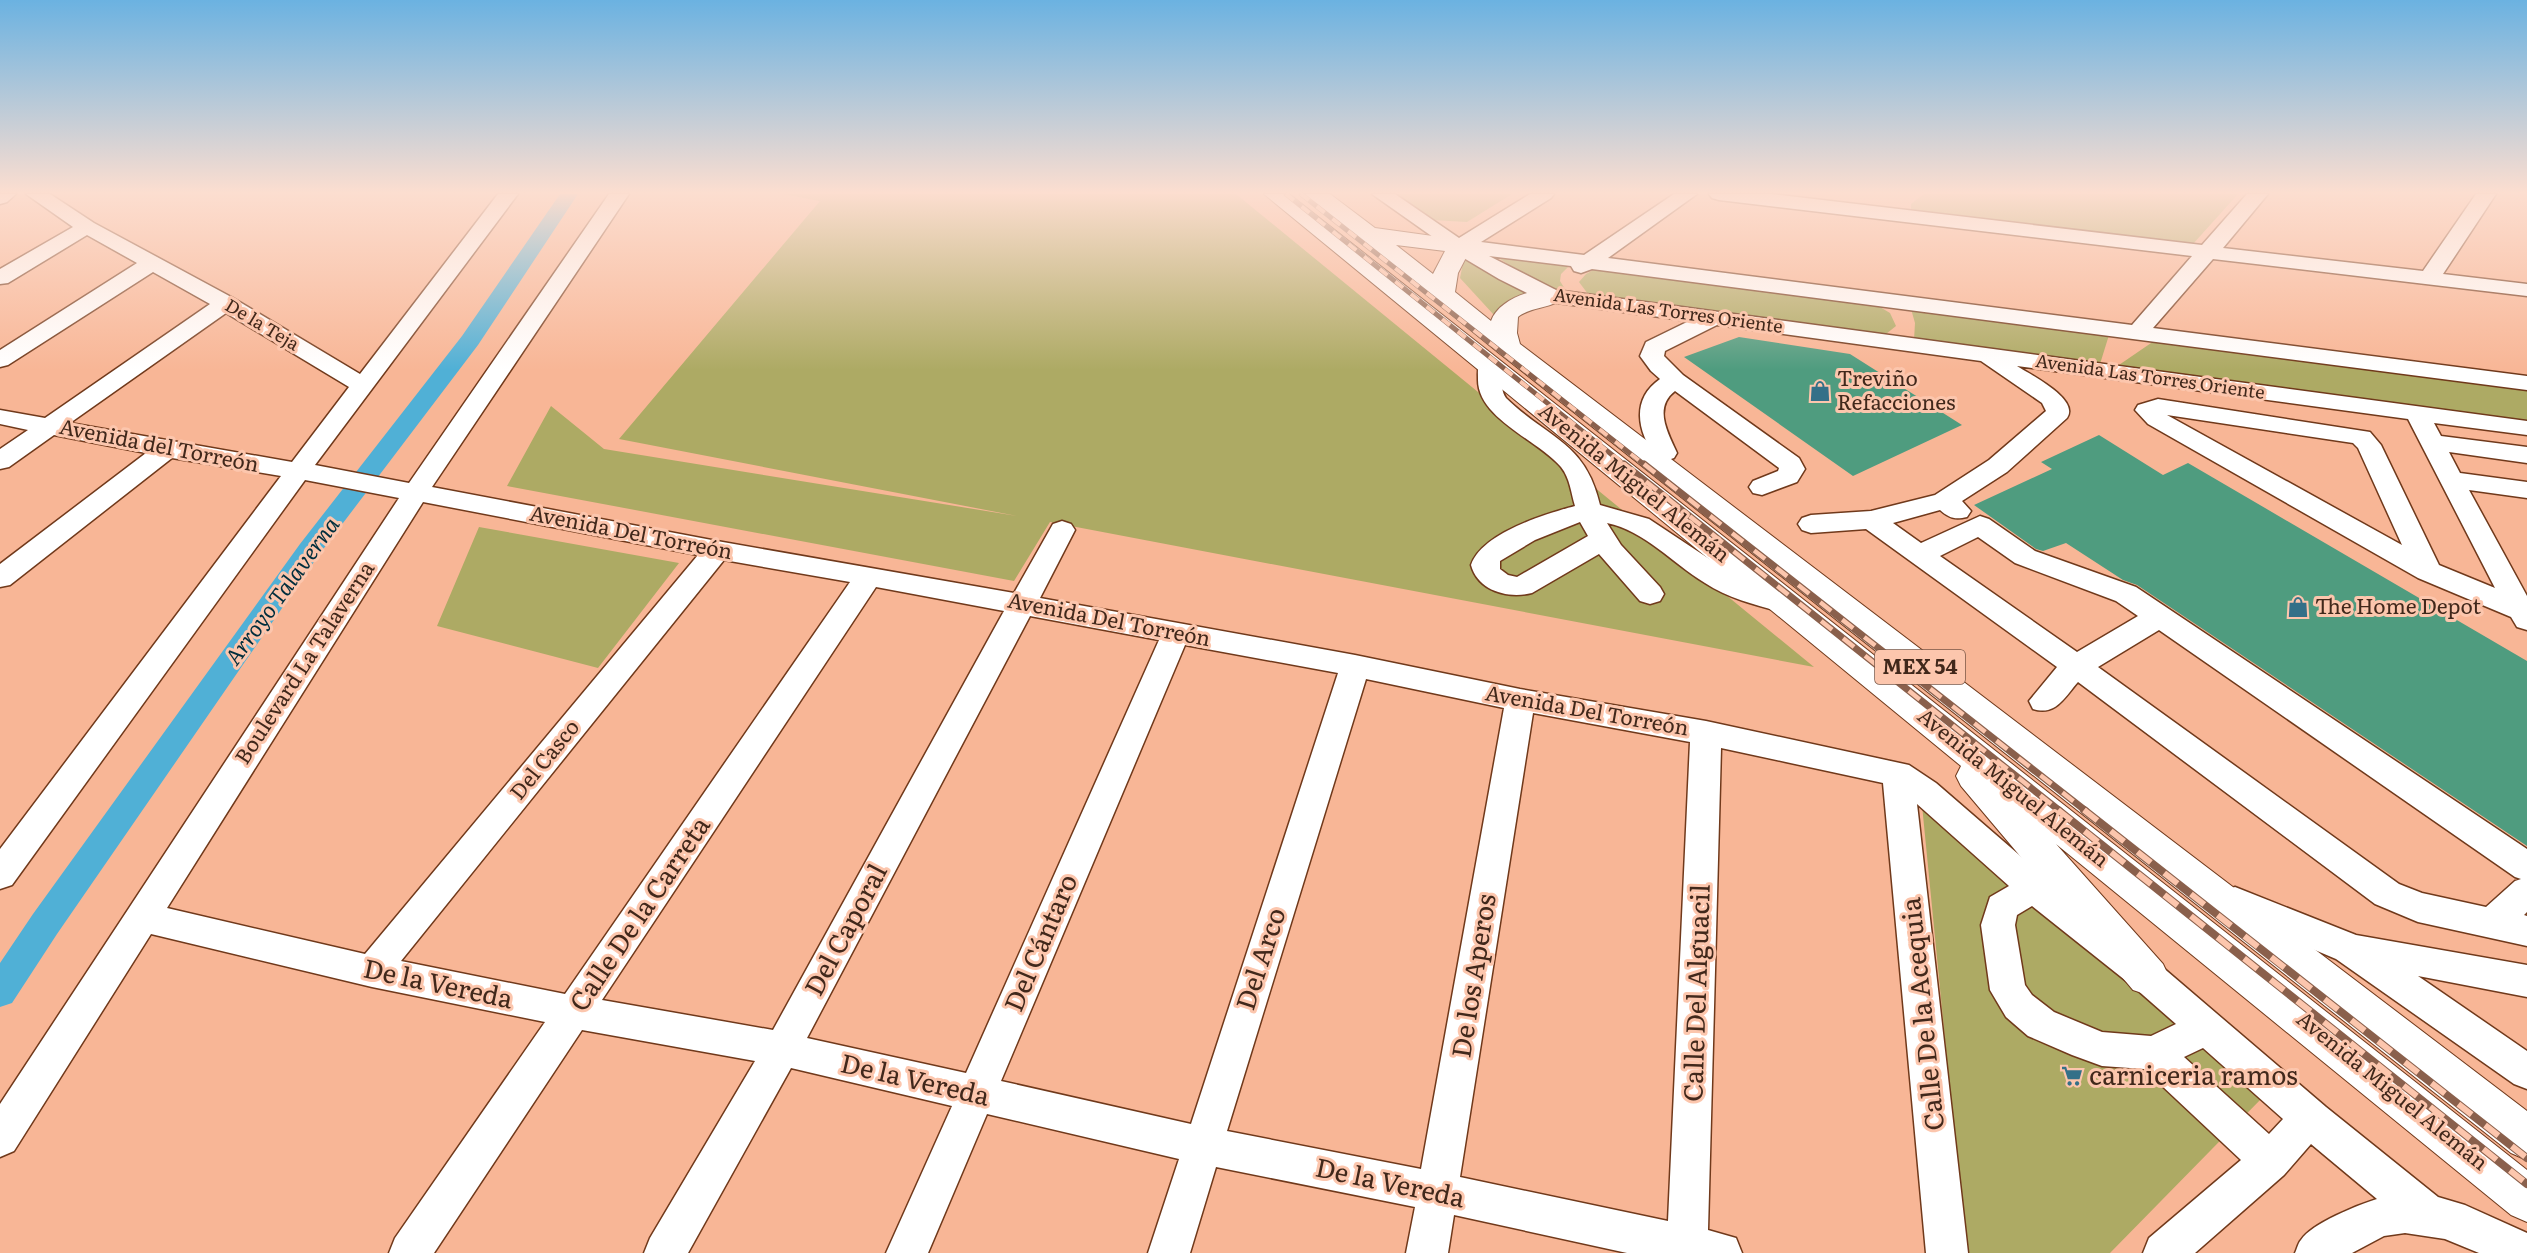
<svg xmlns="http://www.w3.org/2000/svg" width="2527" height="1253" viewBox="0 0 2527 1253" font-family="Literata,serif">
  <style>
    .green { fill: #adaa64 }
    .lines { fill: none; stroke-linecap: round; stroke-linejoin: round }
    .canal { fill: #50b0d6; fill-rule: evenodd }
    .building { fill: #4f9c7f }
    .minor-casing { stroke: #70391b; stroke-width: 3 }
    .highway-casing { stroke: #70391b; stroke-width: 2 }
    .minor { fill: #fff; fill-rule: evenodd }
    .highway { fill: #fff; fill-rule: evenodd }
    .rail-far2-casing { stroke: #8a604c; stroke-width: 5 }
    .rail-far1-casing { stroke: #8a604c; stroke-width: 7 }
    .rail-casing { stroke: #8a604c; stroke-width: 8 }
    .rail-far2 { stroke: #fcc6ad; stroke-width: 4; stroke-dasharray: 10; stroke-linecap: butt }
    .rail-far1 { stroke: #fcc6ad; stroke-width: 4.5; stroke-dasharray: 14; stroke-linecap: butt }
    .rail { stroke: #fcc6ad; stroke-width: 6; stroke-dasharray: 17; stroke-linecap: butt }
    .labels { text-anchor: middle; stroke-width: 6; stroke-linejoin: round; paint-order: stroke }
    .far-street-label { font-size: 18px; fill: #41281b; stroke: #fcc6ad }
    .shield { fill: #fcc6ad; stroke: #795747; stroke-width: 1.5 }
    .shield-label { font-size: 20px; font-weight: bold; fill: #41281b }
    .poi-label { font-size: 21px; fill: #41281b; stroke: #fcc6ad; text-anchor: start }
    .street-label { font-size: 21px; fill: #41281b; stroke: #fcc6ad }
    .water-label { font-size: 22px; font-style: italic; fill: #002e3d; stroke: #fcc6ad }
    .near-street-label { font-size: 26px; fill: #41281b; stroke: #fcc6ad }
    .near-poi-label { font-size: 26px; fill: #41281b; stroke: #fcc6ad; text-anchor: start }
  </style>
  <rect width="100%" height="100%" fill="#f8b696"/>
  <path class="green" d="M783,194H1236L1814,667L1050,522L1014,581L507,486L551,406L604,449L1017,516L619,439L820,201Z
    M1396,194H1512L1467,222L1432,220Z
    M1924,194H2238L2193,244L1911,211V204Z
    M1465,253L1533,293C1515,294 1504,301 1494,315L1460,278Z
    M1494,255L1570,265L1561,274L1560,281L1568,294L1550,292Z
    M1597,268L1875,304L1890,313L1896,326L1886,334L1878,335L1591,298L1579,282L1586,274Z
    M1911,309L2109,335L2100,364L1914,340L1915,323Z
    M2154,341L2527,389V422L2116,367Z
    M479,527L679,563L598,668L437,626Z
    M1922,805L2262,1098L2110,1253H1966Z"/>
  <g class="lines">
    <path class="canal" d="M560,194H578L478,345L318,556L57,934L12,1003L0,1007V963L33,914L300,544L462,336Z"/>
  </g>
  <path class="building" d="M1739,337L1850,354L1962,425L1853,476L1684,357Z
    M2099,435L2163,475L2188,463L2527,661V846L2137,585L2123,580L2066,543L2043,551L2036,549L1974,505L2052,469L2041,462Z"/>
  <g class="lines">
    <defs>
      <path id="minor" d="M0,194H16L7,202L0,204Z
        M26,194H50L94,223L233,298L360,374L498,194H518L315,465L409,483L609,194H629L432,487L717,541L1014,593L1053,524L1062,521L1071,524L1075,530L1040,598L1355,655L1520,689L1706,721L1909,765L1936,783L2046,878L2161,966L2326,1107L2438,1197L2465,1205L2527,1233V1253H2479L2445,1239L2405,1233L2384,1236L2352,1253H2295C2297,1249 2298,1243 2301,1240C2312,1223 2358,1205 2377,1199L2311,1144L2284,1175L2195,1253H2143L2149,1238L2241,1160L2144,1069L2102,1066L2072,1055L2028,1036L2006,1017L1990,990L1981,925L1990,897L2009,886L1917,804L1968,1253H1926L1883,783L1721,748L1708,1230L1736,1238L1742,1253H1627L1454,1215L1448,1253H1406L1415,1207L1216,1167L1190,1253H1148L1179,1159L987,1114L928,1253H886L952,1106L791,1068L688,1253H644L650,1238L755,1061L582,1030L434,1253H389L395,1238L545,1022L372,987L151,934L14,1151L0,1157V1104L399,498L305,480L12,885L0,889V849L281,476L172,458L10,585L0,587V564L146,453L54,435L9,467L0,469V449L28,430L0,424V410L45,418L210,304L153,272L8,365L0,367V350L137,263L87,235L8,283L0,284V269L73,227ZM226,313L349,387L292,462L70,423ZM423,502L698,555L365,954L167,908ZM724,560L850,582L565,994L401,961ZM876,587L1004,611L773,1030L602,1000ZM1030,616L1159,640L966,1073L807,1038ZM1185,645L1338,673L1191,1124L1001,1081ZM1366,679L1504,708L1421,1169L1227,1131ZM1533,713L1690,742L1668,1221L1460,1177ZM2032,906L2135,988L2176,1024L2151,1036L2102,1032L2054,1012L2032,995L2025,985L2015,925L2017,915ZM2203,1048L2283,1119L2269,1134L2184,1057Z
        M1372,194H1395L1459,238L1530,194H1554L1551,198L1481,242L1584,255L1674,194H1697L1608,258L2132,325L2192,256L1719,200L1712,198L1709,194H1771L2202,245L2247,194H2268L2223,248L2423,271L2476,194H2496L2443,274L2527,284V296L2213,259L2153,328L2527,376V390L1592,269L1581,273L1574,271L1571,266L1489,256L1556,290L2527,421V435L2434,423L2441,436L2527,447V463L2449,452L2460,473L2527,482V498L2469,490L2527,596V630L2517,627L2511,617L2418,578L2148,424L2135,410L2138,405L2158,399L2370,432L2381,445L2439,565L2495,588L2408,419L2017,366C2031,375 2080,399 2067,418L2007,472L1962,501L1971,511L1967,517C1955,520 1949,518 1940,510L1893,523L1921,543L1980,516L1989,519L2035,551L2136,587L2527,849V912L2524,915L2527,916V946L2418,922L2375,904L2078,682C2064,698 2056,716 2033,709L2029,701L2057,667L1866,529L1811,533L1802,530L1798,524L1802,518L1811,515L1871,511L1935,495L1989,460L2046,411L2042,403L1981,361L1717,325L1665,351L1664,356L1683,375L1799,458L1805,469L1797,482L1762,495L1753,493L1749,487L1753,481L1778,471L1779,468L1675,391C1653,408 1668,433 1677,453L1674,458L1665,461L1656,458C1638,432 1630,400 1660,379L1651,371L1640,356L1646,342L1689,321L1543,301L1499,279L1457,254ZM2167,415L2353,443L2358,448L2402,545ZM1978,537L2015,563L2116,601L2138,616L2077,652L1940,556ZM2159,630L2515,877L2521,879L2515,881L2486,907L2422,893L2399,884L2098,667Z
        M1489,359L1497,361C1505,372 1498,386 1506,398C1548,439 1585,441 1600,505L1649,519L1732,574L1757,585L1792,595L1796,602L1792,609L1782,612C1755,605 1728,598 1705,583C1672,563 1645,531 1607,523L1621,545L1660,587L1664,594L1660,601L1650,604L1640,601L1599,554L1532,593C1508,599 1478,591 1471,565C1482,533 1545,514 1575,506C1571,493 1570,478 1561,467C1538,440 1477,418 1478,379C1478,372 1477,367 1481,361ZM1580,522L1588,536L1517,577L1508,575L1500,569V561L1535,540Z
        M2235,887L2356,935L2527,965V997L2418,976L2527,1051V1089L2514,1084L2336,959L2223,911L2218,901L2223,891Z"/>
      <path id="highway" d="M1264,194H1289L2527,1170V1222L2511,1215L2056,844L2163,964L2169,977L2163,990L2148,995L2133,990L1961,786L1956,776L1961,766Z
        M1304,194H1330L1375,228L1469,241L1472,246L1458,273L1455,292L1491,321C1499,298 1539,285 1560,291L1564,296C1555,309 1531,306 1518,317L1517,333L1520,344L2527,1111V1160L2511,1153L1499,353ZM1396,245L1445,251L1433,274Z"/>
    </defs>
    <use href="#minor" class="minor-casing"/>
    <use href="#highway" class="highway-casing"/>
    <use href="#minor" class="minor"/>
    <use href="#highway" class="highway"/>
    <defs>
      <path id="rail-far2" d="M1286,194L1626,466
        M1301,194L1646,466"/>
      <path id="rail-far1" d="M1624,464L2060,811
        M1644,464L2086,811"/>
      <path id="rail" d="M2058,810L2527,1184
        M2084,810L2527,1158"/>
    </defs>
    <use href="#rail-far2" class="rail-far2-casing"/>
    <use href="#rail-far1" class="rail-far1-casing"/>
    <use href="#rail" class="rail-casing"/>
    <use href="#rail-far2" class="rail-far2"/>
    <use href="#rail-far1" class="rail-far1"/>
    <use href="#rail" class="rail"/>
  </g>
  <linearGradient id="sky" x2="0" y2="1"><stop stop-color="#6bb2e1"/><stop offset="0.52" stop-color="#fcded0"/><stop offset="1" stop-color="#fcded0" stop-opacity="0"/></linearGradient>
  <rect width="2527" height="370" fill="url(#sky)"/>
  <defs>
    <symbol id="shop-bare" viewBox="-9 -9 18 18"><path d="M-5-2.5h2.3a2.7 3.5 0 0 1 5.4 0H5L5.5 6h-11ZM-1.5-2.5h3a1.5 2.3 0 0 0-3 0Z" fill="#347088" stroke="#fcc6ad" stroke-width="2.5" paint-order="stroke"/></symbol>
    <symbol id="supermarket-bare" viewBox="-9 -9 18 18"><path d="M-6-5.5h2.5l.6 2H6L4.5 2H-2.5L-4.4-4H-6ZM-1.5 3.2a1.3 1.3 0 1 0 .1 0ZM3 3.2a1.3 1.3 0 1 0 .1 0Z" fill="#347088" stroke="#fcc6ad" stroke-width="2.5" paint-order="stroke"/></symbol>
  </defs>
  <g fill-rule="evenodd">
    <use href="#shop-bare" x="1805" y="376" width="30" height="30"/>
    <use href="#shop-bare" x="2283" y="592" width="30" height="30"/>
    <use href="#supermarket-bare" x="2057" y="1061" width="30" height="30"/>
  </g>
  <g class="labels">
    <g class="far-street-label">
      <text transform="translate(1668 311) rotate(8)" y="6">Avenida Las Torres Oriente</text>
      <text transform="translate(262 325) rotate(31)" y="6">De la Teja</text>
      <text transform="translate(2150 377) rotate(8)" y="6">Avenida Las Torres Oriente</text>
    </g>
    <rect class="shield" x="1875" y="650" width="90" height="34" rx="4.5"/>
    <g class="shield-label">
      <text x="1920" y="674">MEX 54</text>
    </g>
    <g class="poi-label">
      <text x="1837" y="386">Treviño<tspan x="1837" dy="24">Refacciones</tspan></text>
      <text x="2315" y="614">The Home Depot</text>
    </g>
    <g class="street-label">
      <text transform="translate(159 446) rotate(11)" y="7">Avenida del Torreón</text>
      <text transform="translate(1634 483) rotate(39)" y="7">Avenida Miguel Alemán</text>
      <text transform="translate(631 533) rotate(11)" y="7">Avenida Del Torreón</text>
      <text transform="translate(1109 620) rotate(11)" y="7">Avenida Del Torreón</text>
      <text transform="translate(305 663) rotate(-57)" y="7">Boulevard La Talaverna</text>
      <text transform="translate(1587 711) rotate(10)" y="7">Avenida Del Torreón</text>
      <text transform="translate(545 760) rotate(-51)" y="7">Del Casco</text>
      <text transform="translate(2013 788) rotate(39)" y="7">Avenida Miguel Alemán</text>
      <text transform="translate(2392 1091) rotate(39)" y="7">Avenida Miguel Alemán</text>
    </g>
    <g class="water-label">
      <text transform="translate(282 591) rotate(-54)" y="8">Arroyo Talaverna</text>
    </g>
    <g class="near-street-label">
      <text transform="translate(640 914) rotate(-56)" y="9">Calle De la Carreta</text>
      <text transform="translate(846 930) rotate(-62)" y="9">Del Caporal</text>
      <text transform="translate(1041 943) rotate(-67)" y="9">Del Cántaro</text>
      <text transform="translate(1261 959) rotate(-72)" y="9">Del Arco</text>
      <text transform="translate(1474 976) rotate(-81)" y="9">De los Aperos</text>
      <text transform="translate(438 984) rotate(12)" y="9">De la Vereda</text>
      <text transform="translate(1697 993) rotate(-88)" y="9">Calle Del Alguacil</text>
      <text transform="translate(1923 1014) rotate(-96)" y="9">Calle De la Acequia</text>
      <text transform="translate(915 1080) rotate(13)" y="9">De la Vereda</text>
      <text transform="translate(1390 1183) rotate(12)" y="9">De la Vereda</text>
    </g>
    <g class="near-poi-label">
      <text x="2089" y="1085">carniceria ramos</text>
    </g>
  </g>
</svg>
